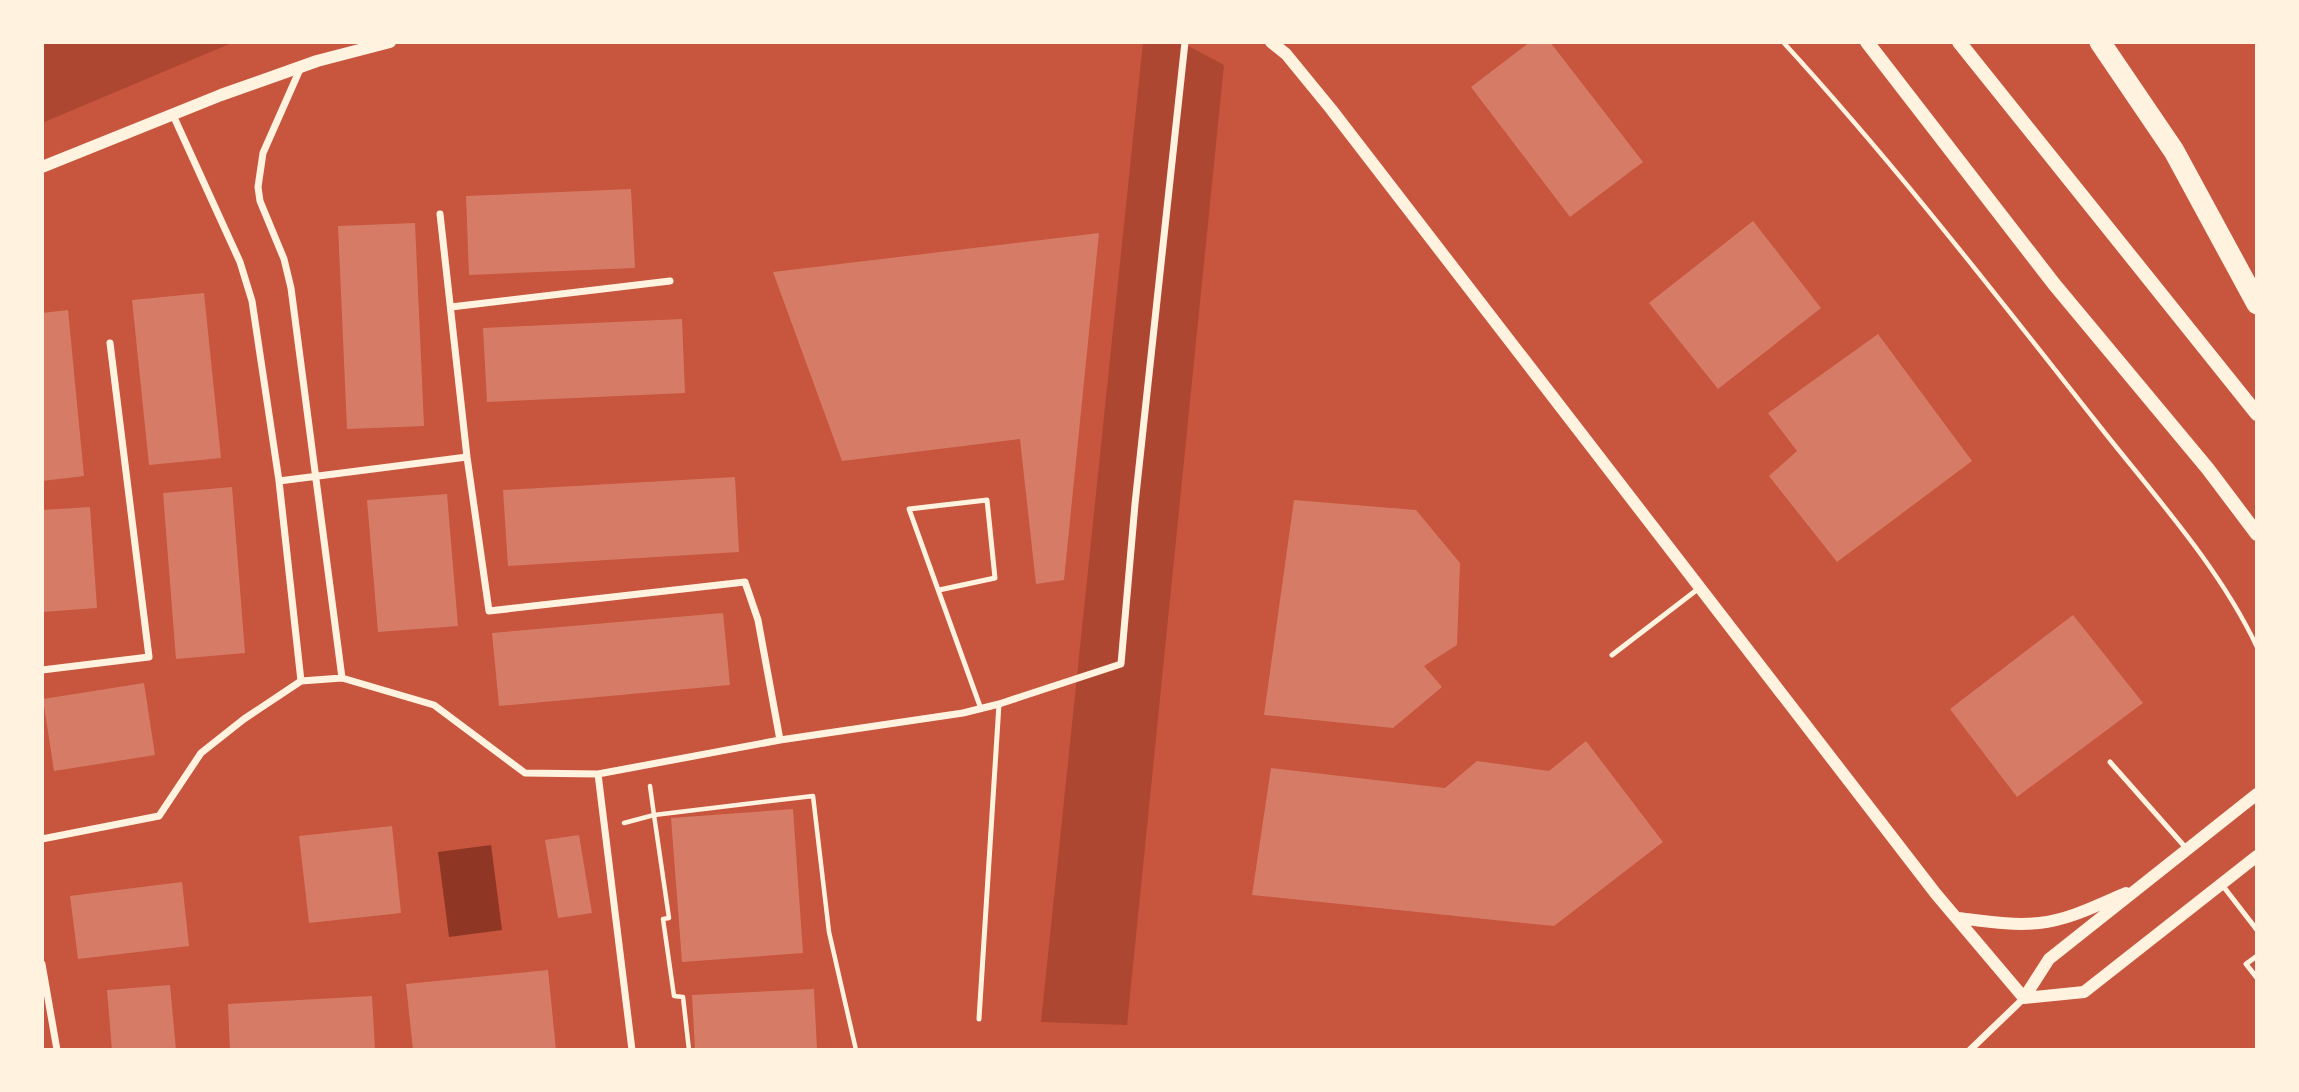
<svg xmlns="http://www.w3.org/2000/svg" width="2299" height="1092" viewBox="0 0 2299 1092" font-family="Commissioner,sans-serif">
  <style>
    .green { fill: #ae4732 }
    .water { fill: #8f3625 }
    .building { fill: #d67c66 }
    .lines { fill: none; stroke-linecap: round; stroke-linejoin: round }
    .path { stroke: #fff3e0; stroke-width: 4.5 }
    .service { stroke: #fff3e0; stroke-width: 5 }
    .minor { stroke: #fff3e0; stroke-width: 7 }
    .tertiary { stroke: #fff3e0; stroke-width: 12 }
    .secondary { stroke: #fff3e0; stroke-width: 14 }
    .motorway { stroke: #fff3e0; stroke-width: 21 }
  </style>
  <rect width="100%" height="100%" fill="#c8553d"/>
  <path class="green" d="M42,42H234L42,123Z
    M1143,42H1181L1224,65L1127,1025L1041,1022Z"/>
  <path class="water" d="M491,845L502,930L449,937L438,852Z"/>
  <path class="building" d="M1530,42H1550L1643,162L1570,217L1471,87Z
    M631,189L635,268L469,275L466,196Z
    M1753,221L1821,308L1718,389L1649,303Z
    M415,223L424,426L347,429L338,226Z
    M1099,233L1064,580L1036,584L1020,439L842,461L773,272Z
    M204,293L221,458L149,465L132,300Z
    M68,310L84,476L42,481V313Z
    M682,319L685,393L487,402L483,328Z
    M1878,334L1972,461L1837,562L1769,476L1797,451L1768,413Z
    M735,477L739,552L508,566L503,490Z
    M232,487L245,653L176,659L163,493Z
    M447,494L458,626L378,632L367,500Z
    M1294,500L1416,510L1460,563L1457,645L1424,666L1442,687L1393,728L1264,715Z
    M90,507L97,608L42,612V510Z
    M723,613L730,685L499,706L492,633Z
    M2073,615L2143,703L2017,797L1950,709Z
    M144,683L155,755L54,771L43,699Z
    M1586,741L1663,842L1554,926L1252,895L1271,768L1445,788L1477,761L1549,771Z
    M793,809L803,953L682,962L671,818Z
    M392,826L401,913L309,923L299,836Z
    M579,835L592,913L558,918L545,840Z
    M182,882L189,946L78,959L70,896Z
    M548,970L556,1050H413L406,984Z
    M170,985L176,1050H112L107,990Z
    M814,989L817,1050H695L692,995Z
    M372,996L375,1050H230L228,1004Z"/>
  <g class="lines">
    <path class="path" d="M1783,42C1893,162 1993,291 2094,419C2150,491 2218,564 2257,647
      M650,786L654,815L813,796L829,932L856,1050
      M624,823L654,815L669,918L663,919L674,996L683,997L689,1050"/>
    <path class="service" d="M939,590L995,578L987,500L909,509L981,709
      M1612,655L1698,589
      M2110,762L2186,848
      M2223,886L2257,930
      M2257,956L2246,964L2257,978
      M979,1019L999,704"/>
    <path class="minor" d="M301,67L263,153L258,187L260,201L284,259L291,288L342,678
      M173,115L240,262L252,301L279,481L301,681
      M440,214L467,457L489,611L745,582L758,620L780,740
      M451,307L670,281
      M279,481L467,457
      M42,670L149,657L110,343
      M598,774L632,1050
      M42,839L159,816L201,753L244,719L301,681L342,678L434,705L525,773L598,774L780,740L963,713L999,704L1121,664L1135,504L1185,42
      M42,964L57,1050
      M1970,1050L2024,998"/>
    <path class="tertiary" d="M1271,42L1286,54L1331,109L1936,894L2024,998
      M42,167L221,95L317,61L390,42
      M1958,918C1984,921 2012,926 2039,923C2069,920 2098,905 2126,893
      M2024,998L2049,959L2257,794
      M2024,998L2084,992L2257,856"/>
    <path class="secondary" d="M1867,42L2054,284L2208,469L2257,534
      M1959,42L2257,414"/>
    <path class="motorway" d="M2100,42L2174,151L2257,304"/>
  </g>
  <rect width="2299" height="1092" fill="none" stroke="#fff3e0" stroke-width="88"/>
</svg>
